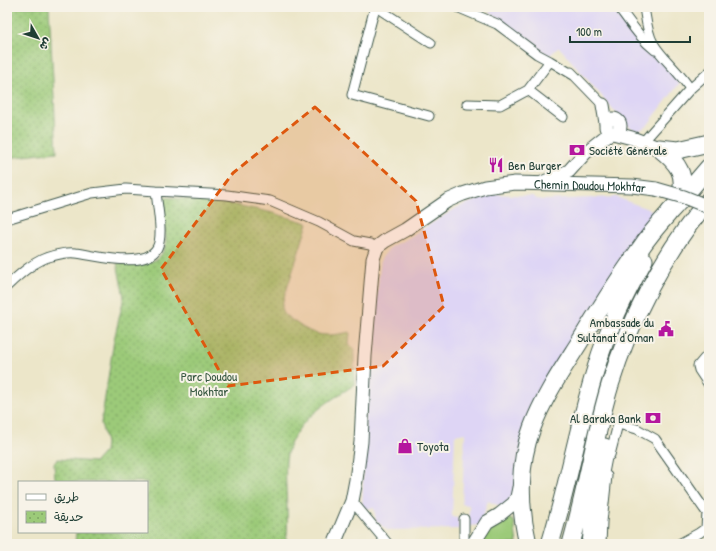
<svg xmlns="http://www.w3.org/2000/svg" width="716" height="551" viewBox="0 0 716 551" font-family="'Patrick Hand','Playpen Sans Arabic',sans-serif">
  <style>
    .built { fill: #ded5f5 }
    .grass { fill: #9cca79; stroke: #5e8456 }
    .park { fill: url(#park-dots); stroke: #5e8456 }
    .lines { fill: none; stroke-linecap: round; stroke-linejoin: round }
    .street-casing { stroke: #3e564a; stroke-width: 11 }
    .secondary-casing { stroke: #3e564a; stroke-width: 15 }
    .highway-casing { stroke: #3e564a; stroke-width: 19 }
    .street { stroke: #fff; stroke-width: 9 }
    .secondary { stroke: #fff; stroke-width: 13 }
    .highway { stroke: #fff; stroke-width: 17 }
    .secondary-bridge-casing { stroke: #3e564a; stroke-width: 15; stroke-linecap: butt }
    .secondary-bridge { stroke: #fff; stroke-width: 13 }
    .marked { fill: #de580e; fill-opacity: 0.2; stroke: #de580e; stroke-width: 3; stroke-dasharray: 8 5; stroke-linejoin: round }
    .labels { text-anchor: middle; stroke-width: 4; stroke-linejoin: round; paint-order: stroke }
    .poi-label { font-size: 13px; fill: #1f3d34; stroke: #f7f3e8; text-anchor: start }
    .street-label { font-size: 13px; fill: #1f3d34; stroke: #f7f3e8 }
    .park-label { font-size: 13px; fill: #385942; stroke: #f7f3e8 }
  </style>
  <defs>
    <pattern id="park-dots" width="8" height="8" patternUnits="userSpaceOnUse"><rect width="8" height="8" fill="#9cca79"/><path d="M2 2h.1M6 6h.1" fill="none" stroke="#7fa564" stroke-width="1.8" stroke-linecap="round"/></pattern>
  </defs>
  <rect width="100%" height="100%" fill="#f7f3e8"/>
  <filter id="ink" filterUnits="userSpaceOnUse"><feTurbulence type="fractalNoise" baseFrequency=".025" numOctaves="2"/><feDisplacementMap in="SourceGraphic" scale="8" xChannelSelector="R" yChannelSelector="G"/><feConvolveMatrix kernelMatrix="1 2 1 2 8 2 1 2 1" color-interpolation-filters="sRGB"/></filter>
  <filter id="wash" filterUnits="userSpaceOnUse"><feTurbulence type="fractalNoise" baseFrequency=".012" numOctaves="4" result="noise"/><feDisplacementMap in="SourceGraphic" scale="16" xChannelSelector="R" yChannelSelector="G"/><feGaussianBlur stdDeviation="0.9" result="paint"/><feColorMatrix in="noise" values="0 0 0 0 0 0 0 0 0 0 0 0 0 0 0 0 0 1.4 0 .05"/><feComposite in="paint" operator="in"/></filter>
  <g filter="url(#wash)">
    <rect width="100%" height="100%" fill="#ece6c9"/>
    <path class="built" d="M483,7H620L615,11L680,80L679,84L647,126L638,131L633,129L626,124L559,47L549,56Z
      M494,194L532,196L537,199L544,200L616,197L656,212L622,262L545,388L513,496L502,507L488,501L480,525L469,526V505L462,504L465,433L455,435L452,517L458,518L459,529L387,530L376,521L374,508L362,509L367,380L381,259L391,246L405,240L458,207Z"/>
    <path class="grass" d="M508,518L514,521L517,544H480L493,525Z"/>
    <path class="park" d="M7,7H49L57,152L7,158Z
      M162,197L222,202L269,212L308,223L283,301C281,307 282,310 285,315C311,334 318,339 350,332L349,345L354,348V385C326,403 290,424 286,460C284,488 290,516 286,544H75L76,532H147V482H59L55,478L54,463L58,459L95,462L105,451L106,443L101,423L114,340L124,297L117,263C137,264 163,269 166,241Z"/>
  </g>
  <g filter="url(#ink)">
    <g class="lines">
      <defs>
        <path id="street" d="M375,7L352,95L429,116
          M376,7L431,43
          M457,7L497,24L537,54L550,61L575,76
          M644,7C646,19 647,32 653,43C663,60 680,72 690,89
          M620,9C631,24 641,39 655,50
          M571,72L603,105
          M528,90L563,117
          M467,104L500,105L528,90L550,61
          M643,142L690,89L709,72
          M7,219L92,193L126,189L156,191
          M7,286C19,275 35,260 52,256C59,254 69,252 76,253C95,255 145,270 157,248C164,235 157,206 156,191L227,195L270,201L319,222L354,241L370,244L377,247
          M709,353L698,366L699,370L709,385
          M610,455L618,424L637,429L655,439L707,513L706,528L699,533L679,544
          M352,501L388,544
          M464,519V544
          M601,544L602,522L607,476"/>
        <g id="secondary">
          <path d="M603,105L606,123"/>
          <circle cx="613" cy="126" r="7"/>
          <path d="M613,133L632,138L659,148"/>
          <path d="M542,183L569,171L585,153L610,133"/>
          <path id="s1" d="M334,544L352,501L356,480L361,442L365,356L373,259L377,247L385,241L405,230L447,201L463,194L485,187L515,183L632,186L656,189"/>
          <path d="M473,544L487,522L499,515L514,503L517,497L519,488"/>
        </g>
        <path id="highway" d="M659,148L678,150L709,143
          M679,202L709,167
          M528,544C519,507 518,464 532,428C543,398 562,370 579,343C598,311 618,280 640,249C648,237 658,225 668,214C671,209 678,205 679,200C688,175 678,163 659,148
          M550,544C568,486 578,426 596,368C607,330 625,295 644,260
          M571,544C586,492 594,438 610,385C630,320 664,251 709,200
          M591,544L596,493L605,447"/>
      </defs>
      <use href="#street" class="street-casing"/>
      <use href="#secondary" class="secondary-casing"/>
      <use href="#highway" class="highway-casing"/>
      <use href="#street" class="street"/>
      <use href="#secondary" class="secondary"/>
      <use href="#highway" class="highway"/>
      <defs>
        <path id="secondary-bridge" d="M656,189L684,197L709,207"/>
      </defs>
      <use href="#secondary-bridge" class="secondary-bridge-casing"/>
      <use href="#secondary-bridge" class="secondary-bridge"/>
    </g>
  </g>
  <path class="marked" d="M315,107L416,201L444,306L383,366L228,386L161,269L233,173Z"/>
  <defs>
    <symbol id="bank-bare" viewBox="-9 -9 18 18"><path d="M-6-4H6V4H-6ZM0-2.3a2.3 2.3 0 1 0 0 4.6a2.3 2.3 0 1 0 0-4.6Z" fill="#b5179e" stroke="#f7f3e8" stroke-width="2.5" paint-order="stroke"/></symbol>
    <symbol id="restaurant-bare" viewBox="-9 -9 18 18"><path d="M-5-6h1v4h1v-4h1v4h1v-4h1v5L-1.5 .5V6h-2V.5L-5-1ZM5-6V6H3V1.5H1.5Q1.5-4 5-6Z" fill="#b5179e" stroke="#f7f3e8" stroke-width="2.5" paint-order="stroke"/></symbol>
    <symbol id="civic-bare" viewBox="-9 -9 18 18"><path d="M-.6-6.5H3V-4.5H.6V-3L4-1V1h2V6H-6V1h2V-1L-.6-3ZM-1.2 2.5V6h2.4V2.5Z" fill="#b5179e" stroke="#f7f3e8" stroke-width="2.5" paint-order="stroke"/></symbol>
    <symbol id="shop-bare" viewBox="-9 -9 18 18"><path d="M-5-2.5h2.3a2.7 3.5 0 0 1 5.4 0H5L5.5 6h-11ZM-1.5-2.5h3a1.5 2.3 0 0 0-3 0Z" fill="#b5179e" stroke="#f7f3e8" stroke-width="2.5" paint-order="stroke"/></symbol>
  </defs>
  <g fill-rule="evenodd">
    <use href="#bank-bare" x="566" y="139" width="22" height="22"/>
    <use href="#restaurant-bare" x="485" y="154" width="22" height="22"/>
    <use href="#civic-bare" x="655" y="318" width="22" height="22"/>
    <use href="#bank-bare" x="642" y="407" width="22" height="22"/>
    <use href="#shop-bare" x="394" y="435" width="22" height="22"/>
  </g>
  <g class="labels">
    <g class="poi-label">
      <text x="589" y="155">Société Générale</text>
      <text x="508" y="170">Ben Burger</text>
      <text x="654" y="327" text-anchor="end">Ambassade du<tspan x="654" dy="15">Sultanat d'Oman</tspan></text>
      <text x="641" y="423" text-anchor="end">Al Baraka Bank</text>
      <text x="417" y="451">Toyota</text>
    </g>
    <g class="street-label">
      <text dy="5" stroke="none"><textPath href="#s1" startOffset="532">Chemin Doudou Mokhtar</textPath></text>
    </g>
    <g class="park-label">
      <text x="209" y="381">Parc Doudou<tspan x="209" dy="15">Mokhtar</tspan></text>
    </g>
  </g>
  <rect width="716" height="551" fill="none" stroke="#f7f3e8" stroke-width="24"/>
  <rect x="18" y="481" width="130" height="52" fill="#f7f3e8" stroke="#a1aaa0"/>
  <rect x="26" y="494" width="20" height="6" fill="#ffffff" stroke="#a1aaa0"/>
  <text x="54" y="501" font-size="12" fill="#1f3d34">طريق</text>
  <rect x="26" y="511" width="20" height="12" fill="url(#park-dots)" stroke="#a1aaa0"/>
  <text x="54" y="521" font-size="12" fill="#1f3d34">حديقة</text>
  <g transform="translate(38 38) rotate(129)" stroke="#f7f3e8" stroke-width="3" paint-order="stroke">
  <path d="M0-3L7 15L0 10L-7 15Z" fill="#1f3d34"/>
  <text y="-6" font-size="11" font-weight="bold" text-anchor="middle" fill="#1f3d34">ش</text>
  </g>
  <path d="M570 36v6h120v-6" fill="none" stroke="#1f3d34" stroke-width="2"/>
  <text x="576" y="36" font-size="12" fill="#1f3d34" stroke="#f7f3e8" stroke-width="3" paint-order="stroke">100 m</text>
</svg>
